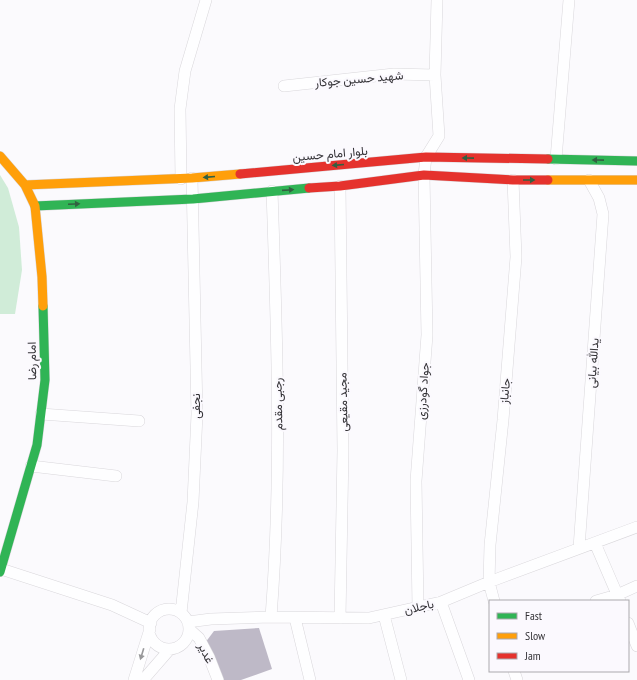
<svg xmlns="http://www.w3.org/2000/svg" width="637" height="680" viewBox="0 0 637 680" font-family="'PT Sans Narrow',Vazirmatn,sans-serif">
  <style>
    .green { fill: #d0ecd8 }
    .building { fill: #beb9c7 }
    .lines { fill: none; stroke-linecap: round; stroke-linejoin: round }
    .street-casing { stroke: #d9d7db; stroke-width: 12 }
    .fast-casing { stroke: #d9d7db; stroke-width: 10 }
    .slow-casing { stroke: #d9d7db; stroke-width: 10 }
    .jam-casing { stroke: #d9d7db; stroke-width: 10 }
    .street { stroke: #fefeff; stroke-width: 11 }
    .fast { stroke: #30b455; stroke-width: 9 }
    .slow { stroke: #ff9f0a; stroke-width: 9 }
    .jam { stroke: #e5322d; stroke-width: 9 }
    .oneway { fill: #326041 }
    .oneway2 { fill: #98989a }
    .labels { text-anchor: middle; stroke-width: 4; stroke-linejoin: round; paint-order: stroke }
    .street-label { font-size: 12px; fill: #333236; stroke: #fbf9fe }
  </style>
  <rect width="100%" height="100%" fill="#fbfafd"/>
  <path class="green" d="M0,175L8,188L19,227L22,270L15,314H0Z"/>
  <path class="building" d="M259,628L272,669L241,680H222L205,643L214,631Z"/>
  <g class="lines">
    <defs>
      <path id="street" d="M284,86L394,74L435,75
        M556,159L569,0
        M181,179L180,109L185,71L206,0
        M41,414L139,421
        M31,466L116,476
        M595,543L620,601
        M579,548L603,214L599,198L589,180
        M1,569L112,605L151,623
        M494,601L489,582L490,545L503,420L516,257L513,180
        M596,601L617,595L637,586
        M441,602L469,680
        M418,607L416,481L427,335L424,175L426,157L439,136L435,75L437,0
        M149 629a20 20 0 1 1 40 0a20 20 0 1 1-40 0Z
        M181,613L193,502L197,414L192,178
        M384,615L401,680
        M271,617C282,475 277,333 272,191
        M295,618L310,680
        M340,618L343,450L340,186
        M188,622L211,619L271,617L369,618L441,602L489,582L637,527
        M628,623L637,646
        M189,629L199,638L209,657L218,680
        M514,671L517,680
        M134,680L150,629
        M143,680L170,649"/>
      <path id="fast" d="M548,159L637,161
        M35,206L193,199L309,188
        M0,572L37,445L45,380L43,306"/>
      <path id="slow" d="M0,156L25,185L35,206L42,277L43,306
        M548,180H637
        M25,185L192,178L240,174"/>
      <path id="jam" d="M240,174L426,157L548,159
        M309,188L340,186L424,175L513,180H548"/>
    </defs>
    <use href="#street" class="street-casing"/>
    <use href="#fast" class="fast-casing"/>
    <use href="#slow" class="slow-casing"/>
    <use href="#jam" class="jam-casing"/>
    <use href="#street" class="street"/>
    <use href="#fast" class="fast"/>
    <use href="#slow" class="slow"/>
    <use href="#jam" class="jam"/>
  </g>
  <defs><path id="oneway-solid" d="M-6-.8H1V-3.2L6.5 0L1 3.2V.8H-6Z"/></defs>
  <g class="oneway">
    <use href="#oneway-solid" transform="translate(468 158) rotate(-179)"/>
    <use href="#oneway-solid" transform="translate(598 160) rotate(-179)"/>
    <use href="#oneway-solid" transform="translate(338 165) rotate(175)"/>
    <use href="#oneway-solid" transform="translate(209 177) rotate(175)"/>
    <use href="#oneway-solid" transform="translate(529 180)"/>
    <use href="#oneway-solid" transform="translate(288 190) rotate(-4)"/>
    <use href="#oneway-solid" transform="translate(74 204) rotate(-3)"/>
  </g>
  <use class="oneway2" href="#oneway-solid" transform="translate(142 654) rotate(107)"/>
  <g class="labels">
    <g class="street-label">
      <text transform="translate(359 79) rotate(-5)" y="4">شهید حسین جوکار</text>
      <text transform="translate(330 154) rotate(-5)" y="4">بلوار امام حسین</text>
      <text transform="translate(32 361) rotate(-91)" y="4">امام رضا</text>
      <text transform="translate(593 363) rotate(-86)" y="4">یدالله بیانی</text>
      <text transform="translate(423 391) rotate(-86)" y="4">جواد گودرزی</text>
      <text transform="translate(505 391) rotate(-85)" y="4">جانباز</text>
      <text transform="translate(343 402) rotate(-91)" y="4">مجید مقیعی</text>
      <text transform="translate(278 404) rotate(-91)" y="4">رجبی مقدم</text>
      <text transform="translate(196 406) rotate(-90)" y="4">نجفی</text>
      <text transform="translate(419 607) rotate(-13)" y="4">باجلان</text>
      <text transform="translate(206 653) rotate(64)" y="4">غدیر</text>
    </g>
  </g>
  <rect x="489" y="600" width="140" height="72" fill="#fbf9fe" stroke="#aba9ae"/>
  <rect x="497" y="613" width="20" height="6" fill="#30b455" stroke="#aba9ae"/>
  <text x="525" y="620" font-size="12" fill="#333236">Fast</text>
  <rect x="497" y="633" width="20" height="6" fill="#ff9f0a" stroke="#aba9ae"/>
  <text x="525" y="640" font-size="12" fill="#333236">Slow</text>
  <rect x="497" y="653" width="20" height="6" fill="#e5322d" stroke="#aba9ae"/>
  <text x="525" y="660" font-size="12" fill="#333236">Jam</text>
</svg>
